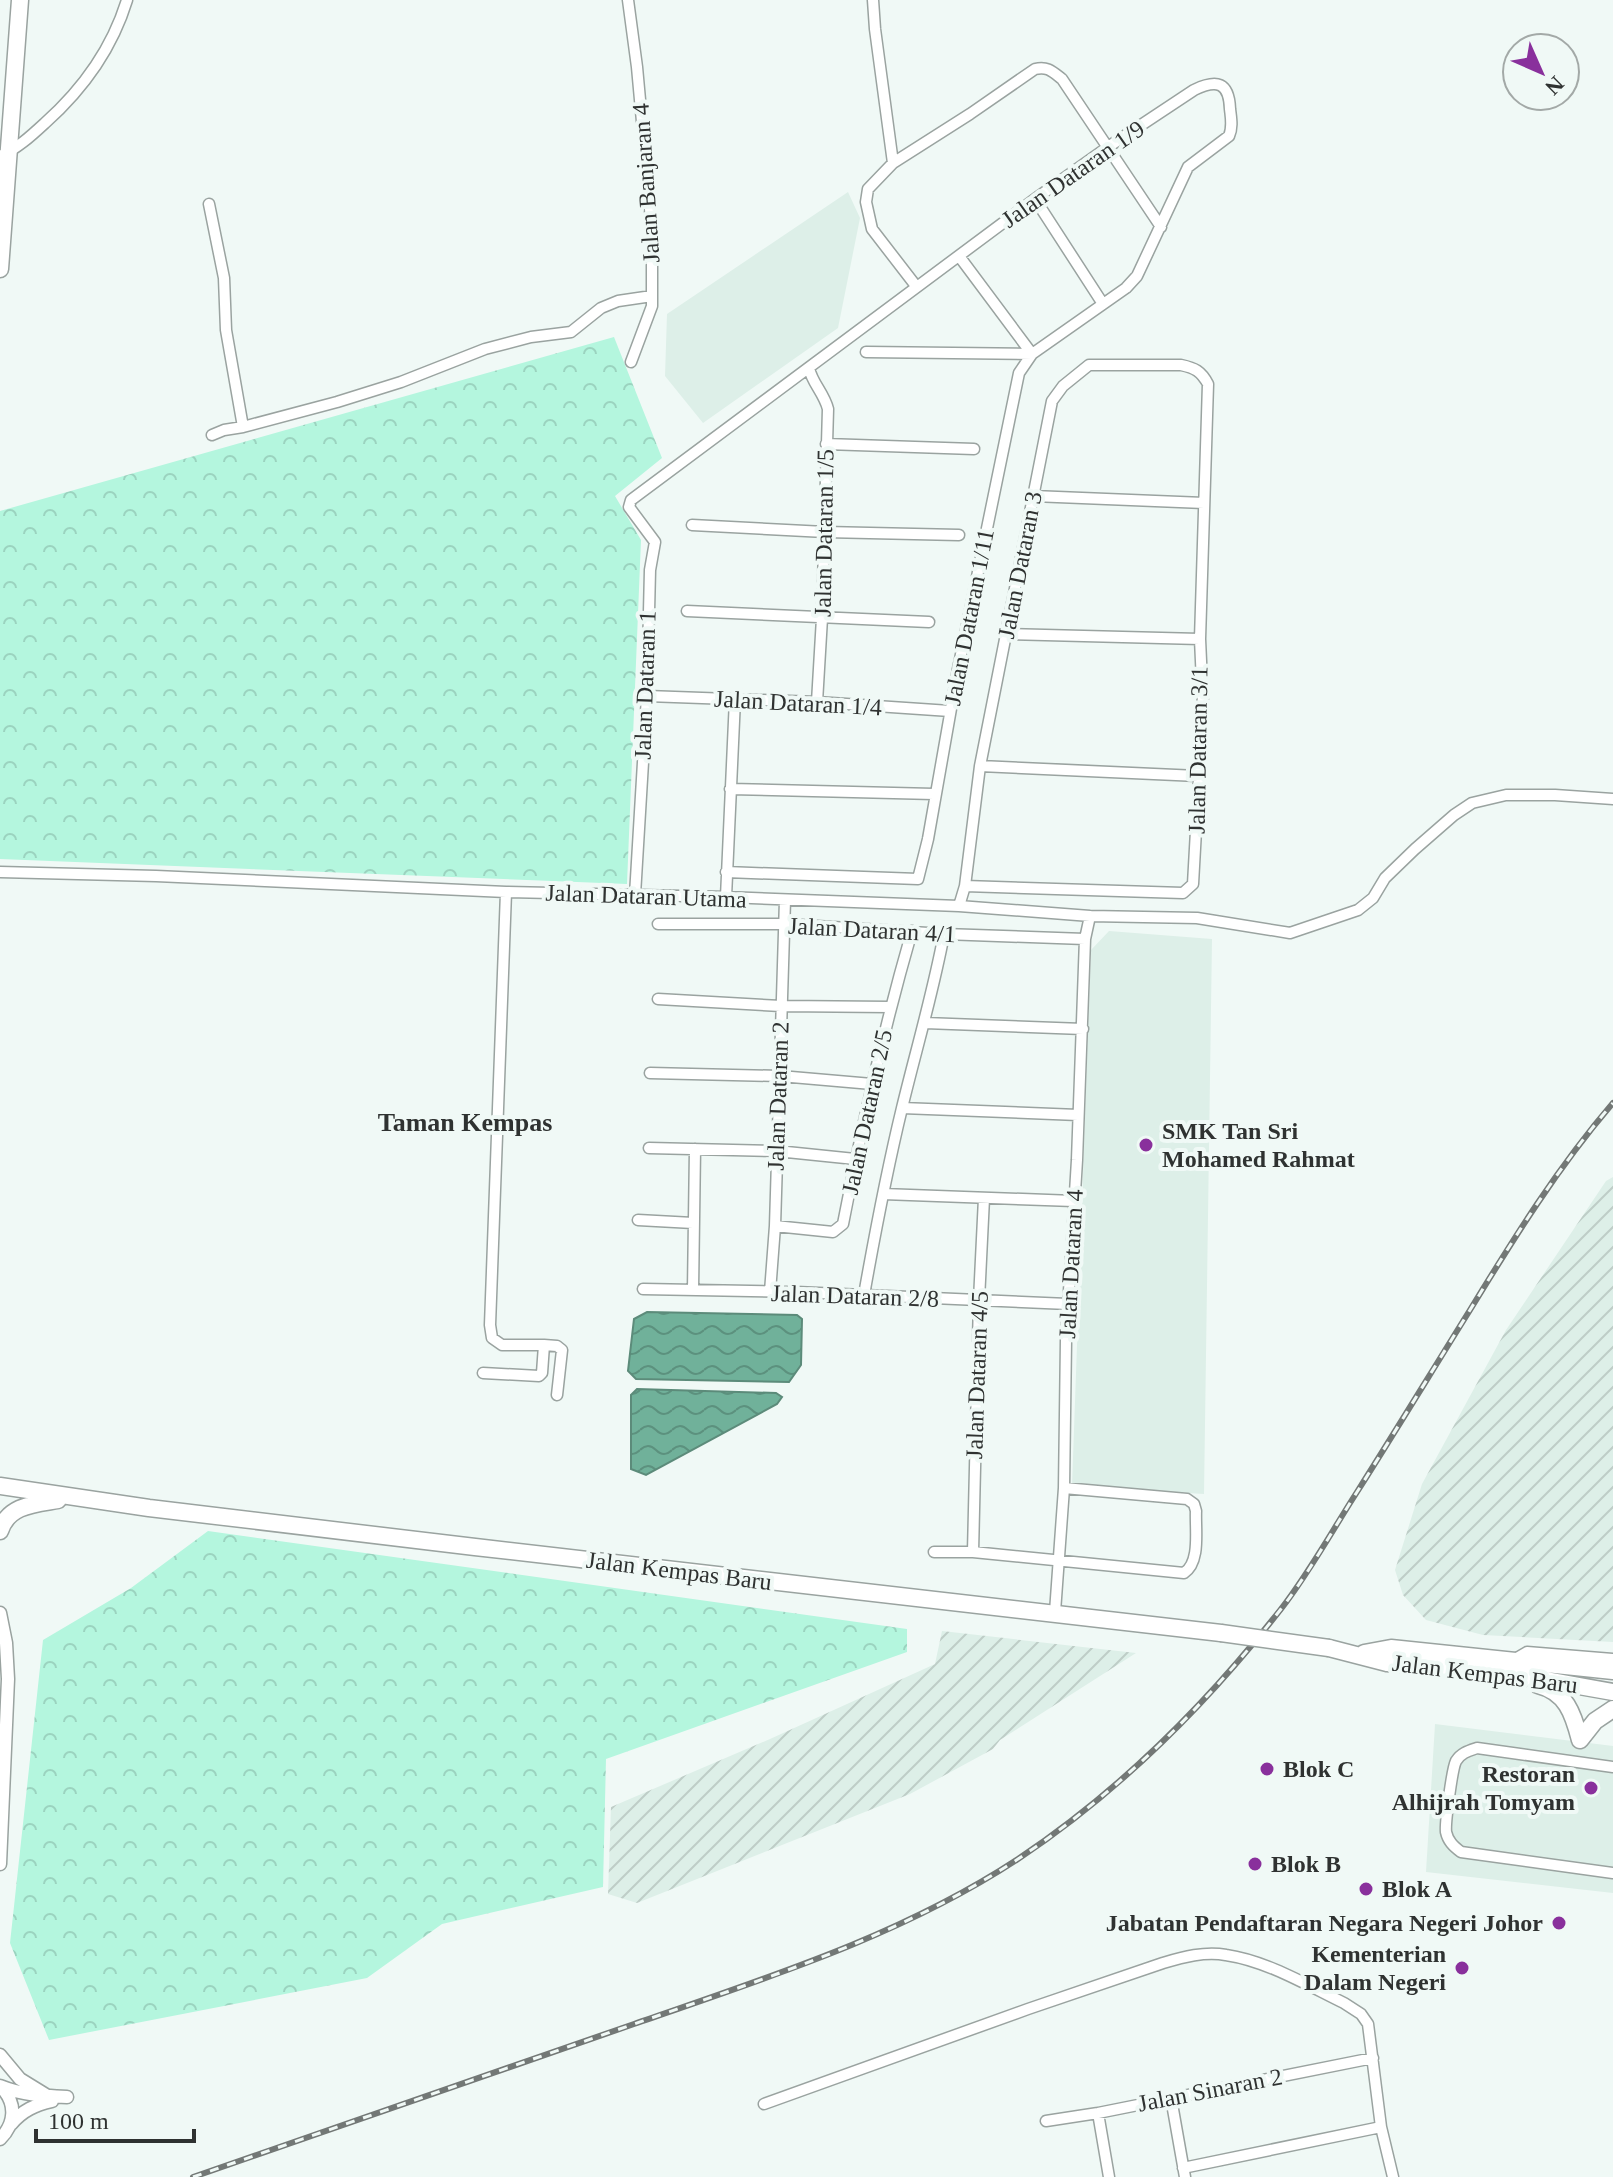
<svg xmlns="http://www.w3.org/2000/svg" width="1613" height="2177" viewBox="0 0 1613 2177" font-family="'Times New Roman',serif">
  <style>
    .built { fill: #ddefe8 }
    .industrial { fill: url(#industrial-furrows) }
    .forest { fill: url(#forest-crowns) }
    .water { fill: url(#water-waves); stroke: #5c8b7a; stroke-width: 2 }
    .lines { fill: none; stroke-linecap: round; stroke-linejoin: round }
    .minor-casing { stroke: #9aa3a0; stroke-width: 13 }
    .tertiary-casing { stroke: #9aa3a0; stroke-width: 15 }
    .primary-casing { stroke: #9aa3a0; stroke-width: 19 }
    .minor { stroke: #fff; stroke-width: 10 }
    .tertiary { stroke: #fff; stroke-width: 12 }
    .primary { stroke: #fff; stroke-width: 16 }
    .rail-casing { stroke: #737876; stroke-width: 6 }
    .rail { stroke: #f0f9f6; stroke-width: 3; stroke-dasharray: 9; stroke-linecap: butt }
    .primary-bridge-casing { stroke: #9aa3a0; stroke-width: 19; stroke-linecap: butt }
    .primary-bridge { stroke: #fff; stroke-width: 16 }
    .poi-dot { fill: #89309c; stroke: #f0f9f6; stroke-width: 3 }
    .labels { text-anchor: middle; stroke-width: 8; stroke-linejoin: round; paint-order: stroke }
    .street-label { font-size: 24px; fill: #2f3231; stroke: #f0f9f6 }
    .poi-label { font-size: 24px; font-weight: bold; fill: #2f3231; stroke: #f0f9f6; text-anchor: start }
    .neighbourhood-label { font-size: 26px; font-weight: bold; fill: #2f3231; stroke: #f0f9f6 }
  </style>
  <defs>
    <pattern id="industrial-furrows" width="10" height="10" patternUnits="userSpaceOnUse" patternTransform="scale(2)"><rect width="10" height="10" fill="#ddefe8"/><path d="M-1 1l2-2M0 10L10 0M9 11l2-2" fill="none" stroke="#becdc7"/></pattern>
    <pattern id="forest-crowns" width="20" height="18" patternUnits="userSpaceOnUse" patternTransform="scale(2)"><rect width="20" height="18" fill="#b4f6de"/><path d="M2 6a3 3 0 1 1 6 0M12 15a3 3 0 1 1 6 0" fill="none" stroke="#9bd3bf"/></pattern>
    <pattern id="water-waves" width="16" height="10" patternUnits="userSpaceOnUse" patternTransform="scale(2)"><rect width="16" height="10" fill="#70b19a"/><path d="M0 5q4-4 8 0t8 0" fill="none" stroke="#5c917e"/></pattern>
  </defs>
  <rect width="100%" height="100%" fill="#f0f9f6"/>
  <path class="built" d="M848,192L860,218L838,328L703,423L665,376L667,314Z
    M1109,931L1212,939L1204,1494L1072,1486L1091,950Z
    M1435,1724L1613,1746V1893L1426,1872Z"/>
  <path class="industrial" d="M1613,1177V1642L1483,1635L1426,1620L1403,1595L1395,1570L1422,1484L1506,1330L1606,1181Z
    M942,1631L1136,1653L1000,1740L993,1749L910,1794L637,1903L608,1894L611,1807L770,1739L935,1664Z"/>
  <path class="forest" d="M614,337L662,458L615,496L641,540L627,884L0,859V511Z
    M208,1531L907,1629V1652L606,1759L603,1887L442,1924L367,1978L49,2040L10,1943L43,1640L131,1588Z"/>
  <path class="water" d="M647,1312L797,1315L802,1319L801,1365L789,1382L636,1379L628,1371L634,1319Z
    M637,1389L776,1393L782,1397L777,1404L646,1475L631,1469V1395Z"/>
  <g class="lines">
    <defs>
      <path id="minor" d="M628,0L637,67L652,231V306L631,362
        M873,0L875,29L893,163
        M0,156C17,149 32,135 45,123C83,89 112,49 127,0
        M1035,199L1103,304
        M209,204L224,278L226,330L243,427
        M959,256L1032,354
        M916,286L872,229L866,202L868,189L893,163L970,114L1035,69C1047,66 1052,71 1062,79L1161,227
        M866,352L1032,354
        M809,368C812,383 824,393 828,409L822,618L817,702
        M212,435L224,430L243,427L337,402L401,382L485,349L531,337L571,332L601,308L618,301L652,296
        M826,444L974,449
        M1033,496L1204,503
        M692,525L825,532L959,535
        M687,611L929,622
        M1007,634L1200,639
        M647,696L817,702L950,711
        M980,766L1198,776
        M730,789L934,794
        M0,872L156,876L506,892L726,897L959,906L1090,916L1197,918L1290,933L1358,910L1373,898L1385,878L1415,849L1454,815L1472,803L1506,795H1555L1613,799
        M635,895L647,696L650,570L655,542L629,507L631,500L1035,199L1108,147L1194,90C1217,79 1229,82 1230,109C1231,118 1233,127 1229,136L1188,167L1137,276L1126,288L1032,354L1019,373L958,669L928,839L918,879L726,872
        M726,897L735,699
        M959,906L965,886L980,766L1052,401L1063,386L1089,365H1181C1195,368 1201,371 1208,384L1200,639L1203,705L1193,884L1183,893L965,886
        M658,924H785L944,934L1085,939
        M658,999L781,1006L890,1007
        M925,1023L1083,1029
        M650,1073L780,1076L872,1084
        M902,1108L1078,1115
        M649,1148L777,1151L855,1159
        M883,1194L1074,1201
        M638,1220L693,1223
        M775,1226L833,1232L843,1224C862,1125 884,1028 912,931
        M643,1289L796,1292L1068,1304
        M693,1290L695,1149
        M770,1292L775,1226L785,900
        M864,1295C875,1233 887,1170 902,1108C916,1050 933,993 944,934
        M544,1345L557,1346L562,1350L557,1395
        M483,1373L539,1376L542,1373L544,1345H502L492,1338L490,1325L506,892
        M934,1552H973L1184,1573C1201,1562 1195,1529 1196,1511L1194,1504L1187,1499L1064,1488
        M973,1552L979,1300L984,1198
        M1055,1612L1064,1488L1066,1340L1077,1160L1085,939L1090,916
        M1515,1659L1527,1652L1613,1659
        M1613,1767L1477,1748C1468,1751 1461,1753 1456,1761C1452,1769 1445,1823 1446,1832C1448,1841 1453,1846 1461,1852L1613,1873
        M1171,2098L1185,2177
        M764,2104L1028,2009L1163,1963C1183,1957 1205,1951 1226,1955C1267,1961 1307,1985 1344,2003L1361,2014L1368,2024L1381,2127L1393,2177
        M1098,2113L1109,2177
        M1046,2121L1098,2113L1373,2058
        M1183,2168L1381,2127"/>
      <path id="tertiary" d="M0,1613L6,1643L8,1679L0,1864
        M0,2055L20,2079L46,2095
        M0,2086C22,2095 44,2096 67,2097
        M11,2124C23,2110 35,2105 52,2101
        M0,2139C15,2124 17,2104 2,2088"/>
      <path id="primary" d="M0,269L20,0
        M0,1486L149,1508L475,1547L1221,1633
        M0,1531C8,1505 35,1504 58,1500
        M1329,1648L1387,1663L1478,1671L1545,1680L1613,1692
        M1364,1653L1391,1648L1613,1671
        M1538,1685C1566,1692 1573,1713 1580,1740
        M1580,1740L1595,1721L1613,1709"/>
    </defs>
    <use href="#minor" class="minor-casing"/>
    <use href="#tertiary" class="tertiary-casing"/>
    <use href="#primary" class="primary-casing"/>
    <use href="#minor" class="minor"/>
    <use href="#tertiary" class="tertiary"/>
    <use href="#primary" class="primary"/>
    <defs>
      <path id="rail" d="M193,2177C340,2126 487,2075 634,2024C766,1978 901,1936 1018,1859C1120,1791 1206,1705 1281,1609C1309,1573 1332,1531 1357,1492C1395,1432 1432,1371 1470,1310C1514,1238 1558,1167 1613,1103"/>
    </defs>
    <use href="#rail" class="rail-casing"/>
    <use href="#rail" class="rail"/>
    <defs>
      <path id="primary-bridge" d="M1221,1633L1329,1648"/>
    </defs>
    <use href="#primary-bridge" class="primary-bridge-casing"/>
    <use href="#primary-bridge" class="primary-bridge"/>
  </g>
  <g class="poi-dot">
    <circle cx="1146" cy="1145" r="8"/>
    <circle cx="1267" cy="1769" r="8"/>
    <circle cx="1591" cy="1788" r="8"/>
    <circle cx="1255" cy="1864" r="8"/>
    <circle cx="1366" cy="1889" r="8"/>
    <circle cx="1559" cy="1923" r="8"/>
    <circle cx="1462" cy="1968" r="8"/>
  </g>
  <g class="labels">
    <g class="street-label">
      <text transform="translate(1073 174) rotate(-35)" y="8">Jalan Dataran 1/9</text>
      <text transform="translate(646 183) rotate(-94)" y="8">Jalan Banjaran 4</text>
      <text transform="translate(824 533) rotate(-89)" y="8">Jalan Dataran 1/5</text>
      <text transform="translate(1020 565) rotate(-79)" y="8">Jalan Dataran 3</text>
      <text transform="translate(969 617) rotate(-79)" y="8">Jalan Dataran 1/11</text>
      <text transform="translate(645 685) rotate(-88)" y="8">Jalan Dataran 1</text>
      <text transform="translate(798 703) rotate(3)" y="8">Jalan Dataran 1/4</text>
      <text transform="translate(1198 750) rotate(-89)" y="8">Jalan Dataran 3/1</text>
      <text transform="translate(646 896) rotate(2)" y="8">Jalan Dataran Utama</text>
      <text transform="translate(872 930) rotate(3)" y="8">Jalan Dataran 4/1</text>
      <text transform="translate(778 1096) rotate(-88)" y="8">Jalan Dataran 2</text>
      <text transform="translate(867 1112) rotate(-78)" y="8">Jalan Dataran 2/5</text>
      <text transform="translate(1071 1264) rotate(-87)" y="8">Jalan Dataran 4</text>
      <text transform="translate(855 1296) rotate(2)" y="8">Jalan Dataran 2/8</text>
      <text transform="translate(977 1375) rotate(-88)" y="8">Jalan Dataran 4/5</text>
      <text transform="translate(679 1571) rotate(7)" y="8">Jalan Kempas Baru</text>
      <text transform="translate(1485 1674) rotate(7)" y="8">Jalan Kempas Baru</text>
      <text transform="translate(1210 2090) rotate(-11)" y="8">Jalan Sinaran 2</text>
    </g>
    <g class="poi-label">
      <text x="1162" y="1139">SMK Tan Sri<tspan x="1162" dy="28">Mohamed Rahmat</tspan></text>
      <text x="1283" y="1777">Blok C</text>
      <text x="1575" y="1782" text-anchor="end">Restoran<tspan x="1575" dy="28">Alhijrah Tomyam</tspan></text>
      <text x="1271" y="1872">Blok B</text>
      <text x="1382" y="1897">Blok A</text>
      <text x="1543" y="1931" text-anchor="end">Jabatan Pendaftaran Negara Negeri Johor</text>
      <text x="1446" y="1962" text-anchor="end">Kementerian<tspan x="1446" dy="28">Dalam Negeri</tspan></text>
    </g>
    <g class="neighbourhood-label">
      <text x="465" y="1131">Taman Kempas</text>
    </g>
  </g>
  <g transform="translate(1541 72) rotate(135)"><circle r="38" fill="#f0f9f6" stroke="#a3a9a7" stroke-width="2"/>
  <path d="M0-6L14 30L0 20L-14 30Z" fill="#89309c"/>
  <text y="-12" font-size="22" font-weight="bold" text-anchor="middle" fill="#2f3231">N</text>
  </g>
  <path d="M36 2129v12h158v-12" fill="none" stroke="#2f3231" stroke-width="4"/>
  <text x="48" y="2129" font-size="24" fill="#2f3231" stroke="#f0f9f6" stroke-width="6" paint-order="stroke">100 m</text>
</svg>
